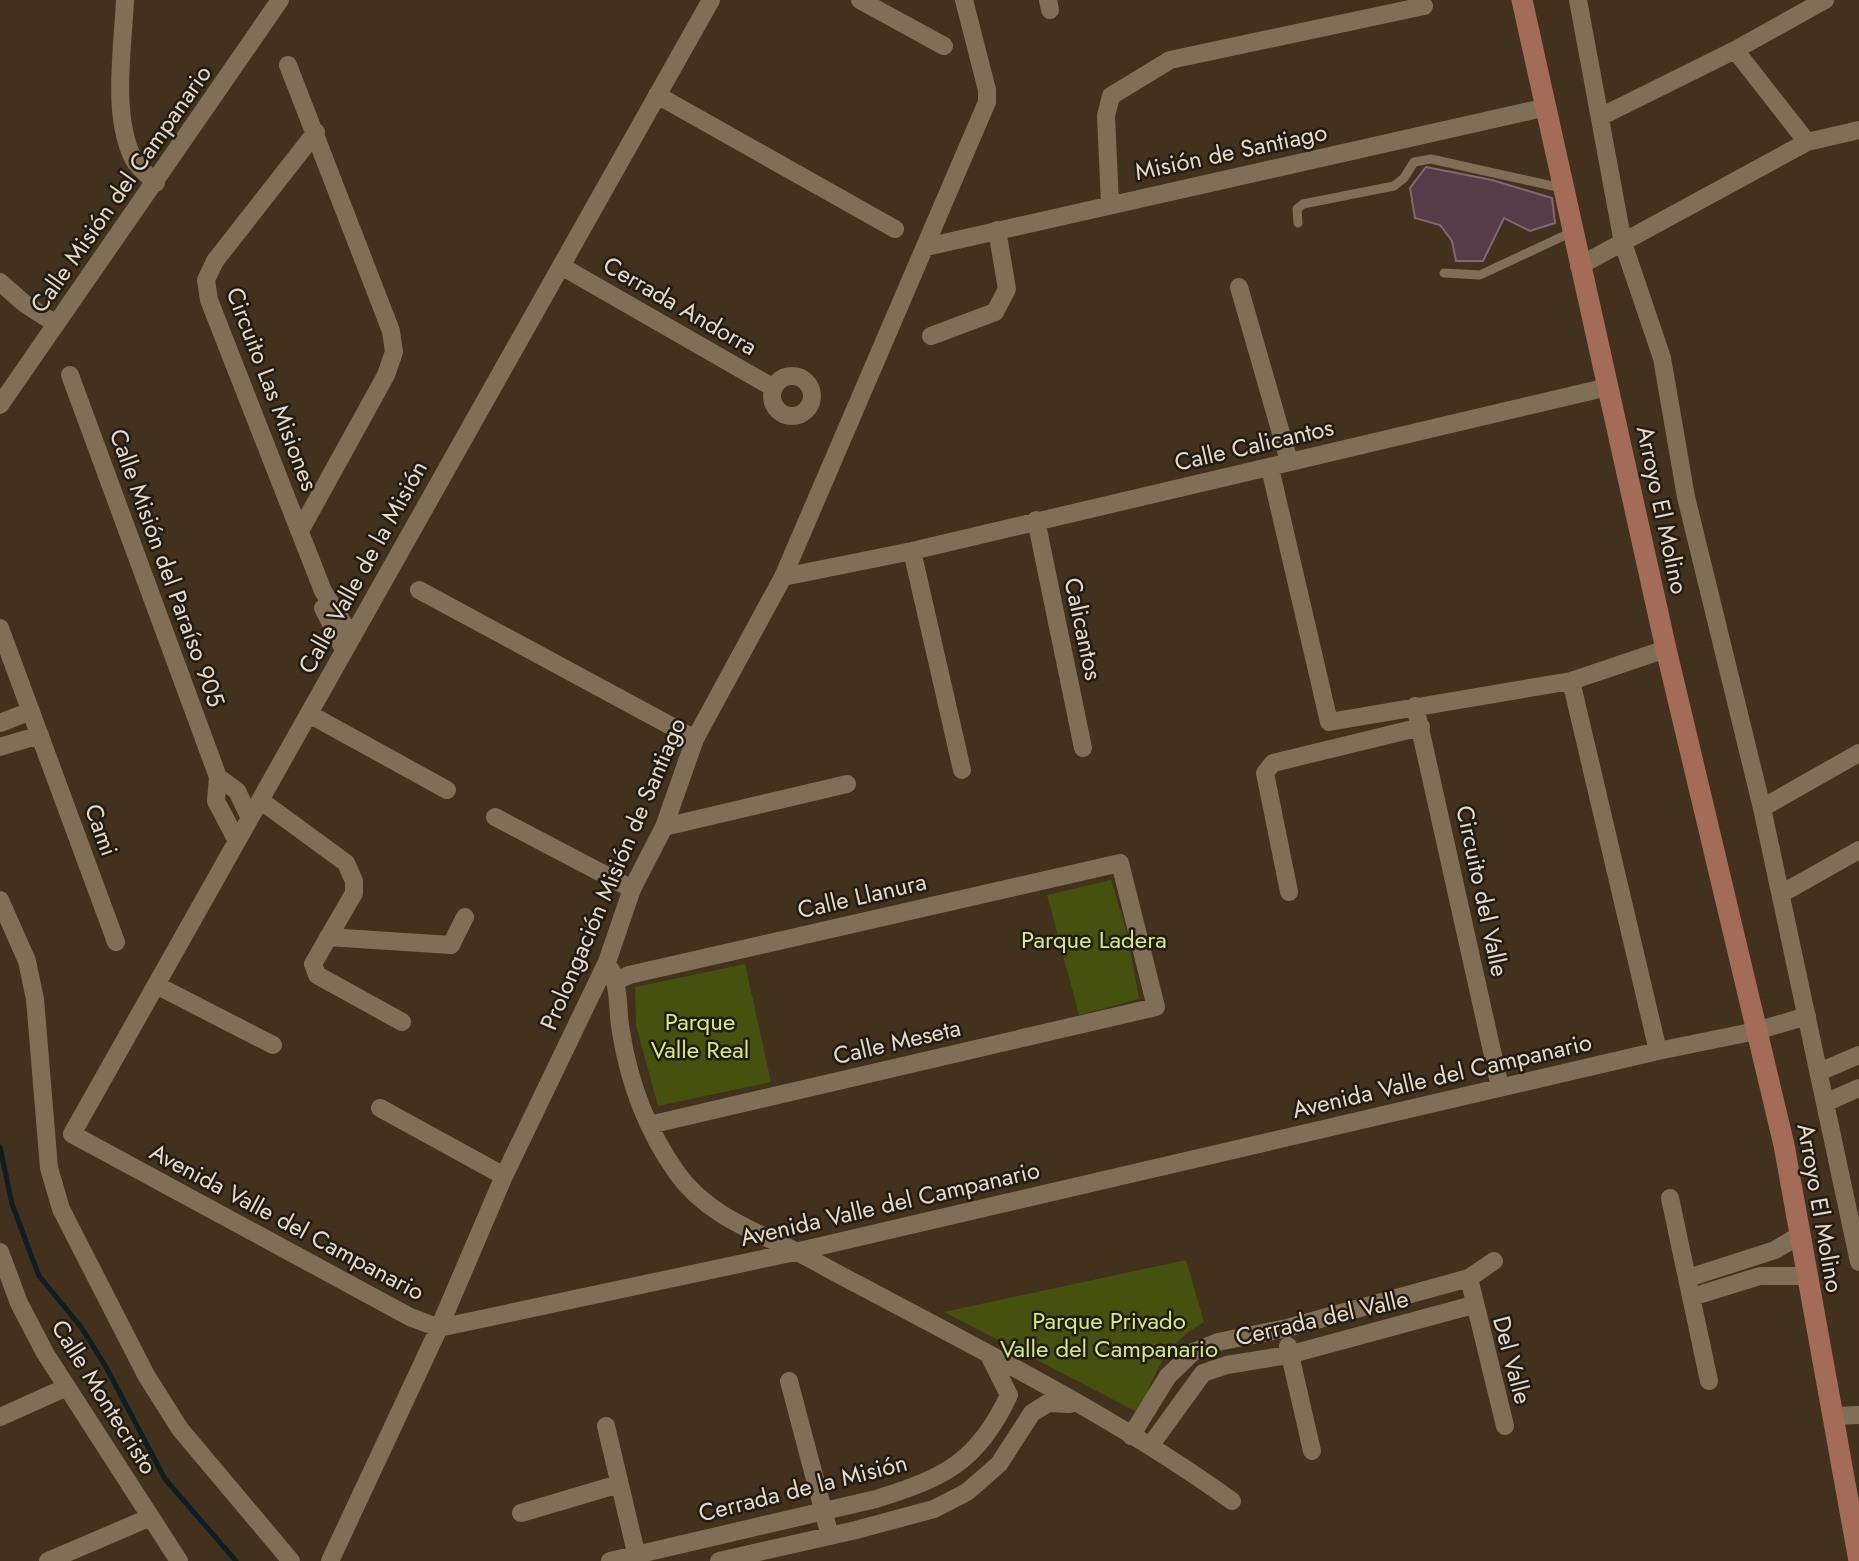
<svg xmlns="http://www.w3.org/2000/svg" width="1859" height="1561" viewBox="0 0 1859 1561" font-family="Jost,sans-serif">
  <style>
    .green { fill: #46510e }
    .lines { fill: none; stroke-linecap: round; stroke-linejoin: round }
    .stream { stroke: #0e1d20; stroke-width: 5 }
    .building { fill: #563c49; stroke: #846775; stroke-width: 2 }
    .lane { stroke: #816e57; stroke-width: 9 }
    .street { stroke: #816e57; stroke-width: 18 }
    .secondary { stroke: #a46c58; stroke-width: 21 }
    .labels { text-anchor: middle; stroke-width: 5; stroke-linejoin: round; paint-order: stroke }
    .street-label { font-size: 24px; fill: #e5dacd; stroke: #221b11 }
    .park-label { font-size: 24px; fill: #d4ec7b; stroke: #221b11 }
  </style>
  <rect width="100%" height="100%" fill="#42311c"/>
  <path class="green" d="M1111,880L1128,936L1139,999L1079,1015L1047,895Z
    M745,964L771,1082L658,1106L636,1025L635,987Z
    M1186,1260L1204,1322C1163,1346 1156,1371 1139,1413L944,1312Z"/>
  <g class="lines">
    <path class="stream" d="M0,1147L12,1204L39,1276L81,1327L106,1367L165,1479L236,1561"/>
  </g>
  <path class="building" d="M1426,167L1492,180L1552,198L1555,223L1530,231L1504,218L1483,261H1456L1452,241L1440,225L1415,218L1410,188Z"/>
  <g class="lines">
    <path class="lane" d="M1298,223L1297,209L1303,204L1394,186L1404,178L1414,162L1431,159L1562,188
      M1444,273L1480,275L1572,232"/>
    <path class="street" d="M125,0C123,48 111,116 134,160C139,169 149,176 156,183
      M860,0L944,46
      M1048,0L1050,10
      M1578,0L1623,243L1662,358L1686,497L1762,808L1859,1262
      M1735,50L1825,0
      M288,65L391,331L394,352L386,375L300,531
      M657,95L895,229
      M1602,116L1735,50L1807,142
      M316,132L215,261L206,280L209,300L323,591L352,637
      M1110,204L1106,116L1111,96L1170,60L1424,6
      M926,247L1547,107
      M561,266L774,388
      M1579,266L1807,142L1859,130
      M0,282L25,304L56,324
      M1239,287L1289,461
      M931,336L995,312L1007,289L997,230
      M70,375L218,777L216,801L237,841
      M772 396a20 20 0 1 1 40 0a20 20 0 1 1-40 0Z
      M0,405L280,0
      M1270,468L1329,722L1571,681L1666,649
      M1036,520L1083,748
      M912,551L962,770
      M783,577L912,551L1608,387
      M419,590L695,739
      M323,608L344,650
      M0,628L116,942
      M1571,681L1658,1051
      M1415,706L1500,1087
      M309,714L447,790
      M0,723L31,711
      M0,747L40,735
      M218,777L237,791L250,818
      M260,800L346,863L354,881V893L313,964L317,975L402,1022
      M1762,808L1859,753
      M495,817L632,889
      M664,827L847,784
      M1289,892L1265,773L1273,763L1421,727
      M1781,894L1859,850
      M0,900L27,961L35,999L49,1168L61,1209L146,1375L180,1429L291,1561
      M328,937L451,945L465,917
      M611,970C620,989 617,1011 621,1032C629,1082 648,1132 677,1173C706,1214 752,1230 795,1251C817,1262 839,1275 861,1286C986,1353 1117,1418 1232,1501
      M616,981L629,975L1120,863L1156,1007L649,1125
      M156,985L273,1045
      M1819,1072L1859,1055
      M1825,1103L1859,1088
      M380,1108L504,1176
      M72,1134L410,1317L439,1328L795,1252L1658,1051L1756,1031L1807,1016
      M72,1134L711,0
      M1670,1198L1709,1381
      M0,1252L19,1303L45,1353L179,1561
      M1469,1278L1505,1426
      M1688,1278L1775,1250L1798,1236
      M1692,1297L1760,1276H1805
      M1288,1346L1312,1451
      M789,1381L830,1536
      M1834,1416L1859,1415
      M0,1417L67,1387
      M606,1426L638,1561
      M1131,1436L1168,1376L1193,1352L1218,1342L1287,1328L1469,1278L1494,1261
      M1150,1446L1203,1373L1227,1365L1288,1355L1473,1305
      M521,1513L619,1484
      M48,1561L151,1517
      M330,1561L439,1328L504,1176L607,962L632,889L664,827L695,739L783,577L987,102V90L964,0
      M610,1561L876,1499C944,1478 978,1462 1009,1395L989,1355
      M719,1561L856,1530L934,1509L967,1492L999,1464L1032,1413L1048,1403L1070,1404"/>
    <path class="secondary" d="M1522,0L1666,649L1784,1145L1859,1561"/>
  </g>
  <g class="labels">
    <g class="street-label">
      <text transform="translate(1231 152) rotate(-12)" y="8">Misión de Santiago</text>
      <text transform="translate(121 189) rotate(-55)" y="8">Calle Misión del Campanario</text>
      <text transform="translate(680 306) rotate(30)" y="8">Cerrada Andorra</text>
      <text transform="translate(272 389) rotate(69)" y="8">Circuito Las Misiones</text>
      <text transform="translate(1254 445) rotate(-13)" y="8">Calle Calicantos</text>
      <text transform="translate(1662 510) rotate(78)" y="8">Arroyo El Molino</text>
      <text transform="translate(363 567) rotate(-61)" y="8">Calle Valle de la Misión</text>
      <text transform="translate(167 568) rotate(70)" y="8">Calle Misión del Paraíso 905</text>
      <text transform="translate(1083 629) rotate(78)" y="8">Calicantos</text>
      <text transform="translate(101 830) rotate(70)" y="8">Cami</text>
      <text transform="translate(613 874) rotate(-67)" y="8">Prolongación Misión de Santiago</text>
      <text transform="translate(1482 891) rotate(78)" y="8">Circuito del Valle</text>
      <text transform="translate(862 896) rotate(-13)" y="8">Calle Llanura</text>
      <text transform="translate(897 1042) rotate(-13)" y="8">Calle Meseta</text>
      <text transform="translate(1442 1076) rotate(-13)" y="8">Avenida Valle del Campanario</text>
      <text transform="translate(890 1204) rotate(-13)" y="8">Avenida Valle del Campanario</text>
      <text transform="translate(1820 1208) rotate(80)" y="8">Arroyo El Molino</text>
      <text transform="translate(287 1222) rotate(28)" y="8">Avenida Valle del Campanario</text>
      <text transform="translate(1322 1318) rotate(-13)" y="8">Cerrada del Valle</text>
      <text transform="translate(1512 1360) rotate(75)" y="8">Del Valle</text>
      <text transform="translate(104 1397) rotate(58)" y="8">Calle Montecristo</text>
      <text transform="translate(803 1488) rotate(-14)" y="8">Cerrada de la Misión</text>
    </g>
    <g class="park-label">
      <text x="1094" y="948">Parque Ladera</text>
      <text x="700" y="1030">Parque<tspan x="700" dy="28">Valle Real</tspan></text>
      <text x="1109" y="1329">Parque Privado<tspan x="1109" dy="28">Valle del Campanario</tspan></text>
    </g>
  </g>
</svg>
